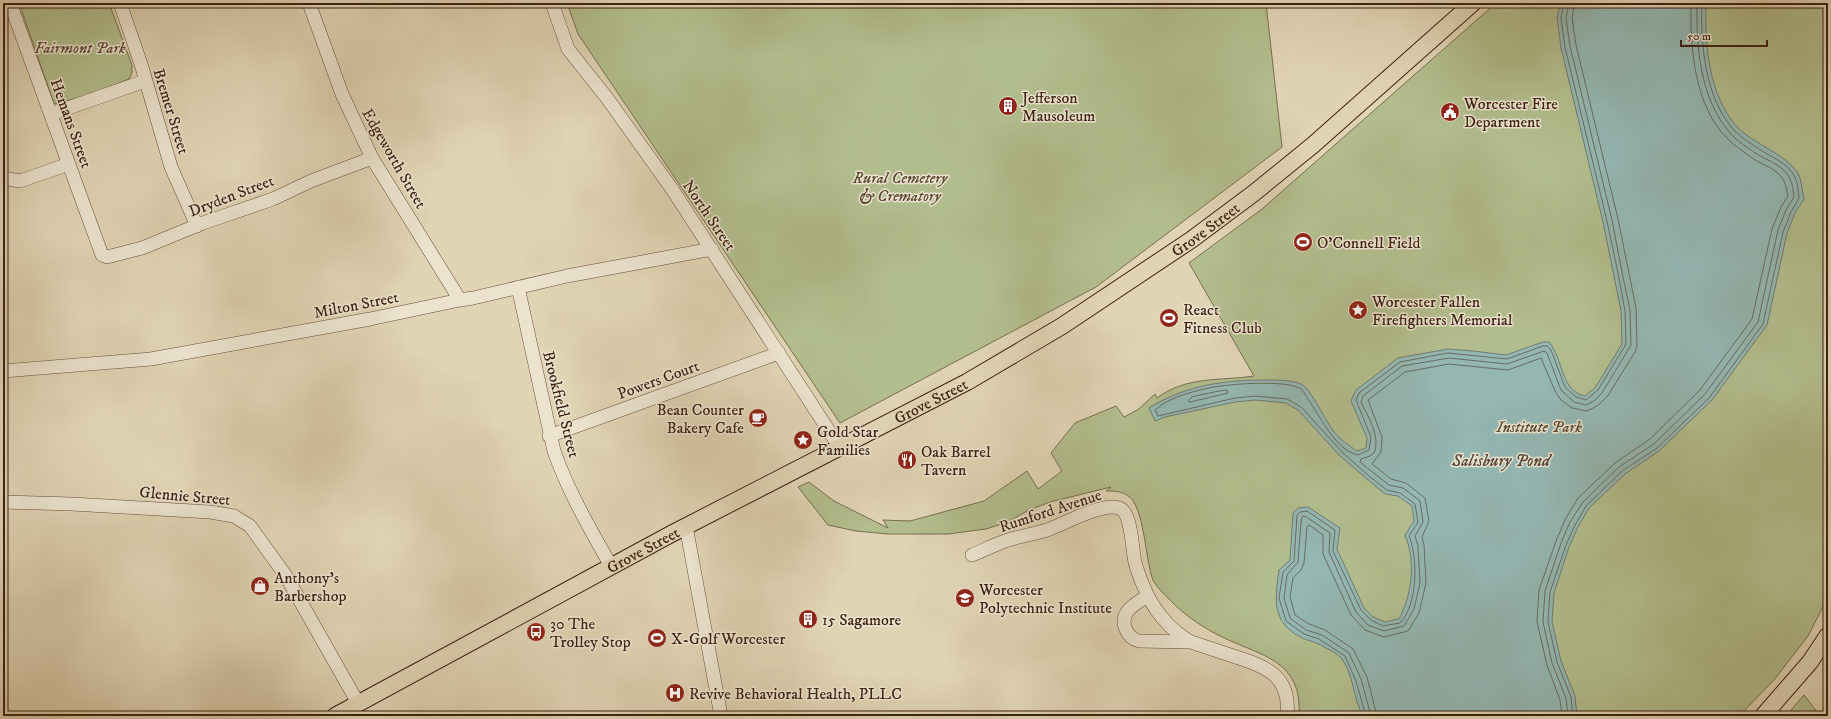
<svg xmlns="http://www.w3.org/2000/svg" width="1831" height="719" viewBox="0 0 1831 719" font-family="'IM FELL DW Pica',serif">
  <style>
    .green { fill: #b2bd8d; stroke: #786e50 }
    .water { fill: #94b7b2; stroke: #717b72 }
    .lines { fill: none; stroke-linecap: round; stroke-linejoin: round }
    .shore { stroke: #686c62; stroke-width: 1 }
    .minor-casing { stroke: #664d3b; stroke-width: 14 }
    .major-casing { stroke: #3d2013; stroke-width: 18 }
    .minor { stroke: #ebe3ce; stroke-width: 13 }
    .major { stroke: #e0d4b4; stroke-width: 16 }
    .labels { text-anchor: middle; stroke-width: 3; stroke-linejoin: round; paint-order: stroke }
    .park-label { font-size: 16px; font-style: italic; fill: #5a4732; stroke: #ebe3ce }
    .poi-label { font-size: 16px; fill: #3d2013; stroke: #ebe3ce; text-anchor: start }
    .street-label { font-size: 16px; fill: #3d2013; stroke: #ebe3ce }
    .water-label { font-size: 17px; font-style: italic; fill: #53463b; stroke: #ebe3ce }
  </style>
  <rect width="100%" height="100%" fill="#e0d4b4"/>
  <filter id="stains"><feTurbulence type="fractalNoise" baseFrequency=".005" numOctaves="4"/><feColorMatrix values="0 0 0 0 .2 0 0 0 0 .09 0 0 0 0 .02 0 0 0 .5 -.17"/></filter>
  <radialGradient id="worn" r=".72"><stop offset=".6" stop-color="#630" stop-opacity="0"/><stop offset="1" stop-color="#630" stop-opacity=".3"/></radialGradient>
  <path class="green" d="M19,3H109L132,65V73L129,79L86,96L54,104Z
    M567,3H1266L1282,147L1096,287L840,423L578,34Z
    M1496,3H1809L1828,10V597L1808,636L1774,680L1739,716H1299C1303,660 1261,656 1222,637C1204,628 1187,617 1173,603C1166,596 1157,588 1153,580C1145,561 1145,505 1127,495C1120,491 1113,491 1106,491L1111,487L1050,502L1027,511L1008,522L986,529L948,534H888L856,531L828,525L798,487L809,482L834,501L888,528L883,520L910,521L984,501L1027,471L1038,489L1062,471L1051,453L1075,423L1116,406L1124,417L1139,409L1155,394L1157,398C1186,376 1220,381 1254,376L1189,263L1262,209Z
    M1804,695L1820,716H1786Z"/>
  <path class="water" d="M1561,3H1706C1705,45 1708,94 1737,127C1753,144 1793,157 1800,178C1802,184 1802,192 1804,199L1795,213L1787,233L1767,325L1712,400L1659,451L1625,474L1589,508L1578,527L1569,547L1554,593L1552,622L1561,661L1575,696L1577,716H1363C1353,698 1354,676 1342,659C1338,654 1330,650 1324,647C1317,642 1309,641 1302,638C1271,622 1275,600 1279,570L1290,560L1293,513L1298,508L1308,507L1340,528L1337,549L1364,608L1373,617L1385,622L1399,619C1412,595 1416,561 1405,535L1414,521L1412,506L1398,496L1385,494L1367,479L1339,455L1298,410L1286,403L1255,400L1235,402L1165,417L1155,421L1149,408C1186,385 1224,380 1267,380C1276,380 1294,380 1303,385C1311,391 1325,419 1332,429C1338,438 1348,445 1357,451L1366,448L1367,438L1351,401L1356,390L1398,358L1448,349L1473,351L1506,355L1543,342H1549C1563,358 1561,392 1585,396L1595,388L1622,344L1621,311L1603,222L1561,48L1557,17Z"/>
  <g class="lines">
    <path class="shore" d="M1219,391L1227,390L1228,393L1190,402L1188,401L1192,397Z
      M1366,716L1356,681L1345,656L1319,639L1304,634L1286,621L1279,598L1283,572L1294,561L1297,515L1300,512L1307,511L1335,530L1333,551L1361,610L1371,620L1383,626L1400,623C1418,605 1418,557 1409,536L1418,522L1415,504L1400,493L1387,490L1369,476L1342,452L1301,407L1287,399L1255,396L1235,398L1158,416L1155,410C1167,399 1189,392 1205,389C1222,384 1287,379 1301,389C1304,392 1306,396 1308,399C1320,416 1336,451 1358,455L1369,450L1371,437L1356,400L1359,393L1400,362L1448,353L1507,359L1543,346H1547L1551,350L1565,387L1576,397L1586,400L1598,390L1626,344L1625,311L1619,278L1607,221L1565,47L1561,18L1564,3
      M1371,716L1361,679L1349,653L1322,635L1306,630L1290,618L1284,598L1287,575L1298,562L1301,522L1302,517L1305,516L1330,533L1329,552L1356,612L1368,625L1384,631L1404,626L1414,609L1420,583L1418,546L1415,536L1423,522L1420,501L1403,488L1389,485L1360,462L1361,459L1370,456L1374,453C1381,436 1368,417 1361,402L1363,396L1402,366L1449,358L1507,364L1544,351L1547,353L1561,390L1574,402L1586,405L1594,401L1602,393L1631,345L1630,310L1623,277L1612,220L1570,46L1566,18L1569,3
      M1377,716L1367,677L1353,649L1325,630L1309,624L1295,615L1290,597L1293,578L1301,570L1304,563L1307,527L1309,525L1323,535V554L1351,615L1365,630L1384,637L1408,631L1419,613L1426,583L1424,545L1422,537L1429,521L1425,498L1406,483L1391,479L1372,464L1381,452L1382,437L1368,400L1405,372L1449,364L1508,370L1541,358L1555,391L1561,400L1572,408L1587,411L1597,406L1607,397L1635,352L1637,346L1636,308L1618,219L1576,45L1572,18L1575,3
      M1562,716L1560,700L1547,665L1537,622L1539,590L1556,541L1565,520L1578,498L1615,463L1650,439L1700,390L1752,319L1772,229L1781,207L1788,196C1787,191 1786,185 1784,181C1778,169 1763,165 1752,158C1744,152 1735,146 1728,139C1694,107 1690,46 1691,3
      M1568,716L1566,698L1552,663L1543,622L1545,591L1561,543L1570,522L1583,502L1619,467L1654,444L1705,394L1758,322L1778,230L1786,210L1794,197C1793,191 1793,184 1790,179C1784,165 1768,161 1757,154C1748,148 1737,141 1730,133C1700,98 1696,47 1697,3
      M1573,716L1571,697L1557,662L1548,622L1550,592L1566,545L1575,525L1586,506L1622,471L1657,448L1709,398L1763,324L1783,232L1791,212L1799,198C1798,191 1798,183 1795,177C1787,162 1772,158 1759,149C1751,144 1741,137 1735,131C1705,100 1700,43 1702,3"/>
    <defs>
      <path id="minor" d="M10,3L102,255L107,257L142,248L203,223L273,199L311,181L372,158
        M120,3L141,64L171,167L197,226
        M309,3L342,94L372,158L460,300
        M552,3L568,49L607,98L672,189L840,448
        M51,114L145,81
        M3,178L20,181L69,164
        M518,287L554,451C568,491 590,529 611,566
        M3,371L151,359L370,319L460,300L473,298L567,276L712,249
        M549,436L779,353
        M3,502L72,504L210,512L234,516L250,526L286,576L358,703
        M686,526L721,716
        M972,555C984,550 996,544 1008,540C1021,536 1034,534 1047,530C1064,524 1103,502 1119,508C1132,512 1132,550 1135,562C1137,570 1140,578 1143,585C1152,608 1169,630 1191,642C1206,647 1221,652 1236,657C1268,667 1291,677 1287,716
        M1148,596C1141,600 1132,605 1127,612C1120,623 1127,638 1139,641L1188,642"/>
      <g id="major">
        <path id="s1" d="M335,716L673,533L967,382L1062,326L1191,240L1254,193L1313,145L1473,3"/>
        <path d="M1763,716L1810,662L1828,635"/>
      </g>
    </defs>
    <use href="#minor" class="minor-casing"/>
    <use href="#major" class="major-casing"/>
    <use href="#minor" class="minor"/>
    <use href="#major" class="major"/>
  </g>
  <defs>
    <symbol id="building-disc" viewBox="-11 -11 22 22"><circle r="9.5" fill="#8f2418" stroke="#ebe3ce"/><path d="M-4-6H4V6H1V3H-1V6H-4ZM-2.5-4.3h1.7v1.8h-1.7ZM.8-4.3h1.7v1.8H.8ZM-2.5-1h1.7V.8h-1.7ZM.8-1h1.7V.8H.8Z" fill="#fff"/></symbol>
    <symbol id="civic-disc" viewBox="-11 -11 22 22"><circle r="9.5" fill="#8f2418" stroke="#ebe3ce"/><path d="M-.6-6.5H3V-4.5H.6V-3L4-1V1h2V6H-6V1h2V-1L-.6-3ZM-1.2 2.5V6h2.4V2.5Z" fill="#fff"/></symbol>
    <symbol id="stadium-disc" viewBox="-11 -11 22 22"><circle r="9.5" fill="#8f2418" stroke="#ebe3ce"/><path d="M0-5a6.5 5 0 1 0 0 10a6.5 5 0 1 0 0-10ZM-3.5-1.8h7v3.6h-7Z" fill="#fff"/></symbol>
    <symbol id="sight-disc" viewBox="-11 -11 22 22"><circle r="9.5" fill="#8f2418" stroke="#ebe3ce"/><path d="M0-6L1.8-2.2L6-1.7L2.9 1.2L3.7 5.4L0 3.3L-3.7 5.4L-2.9 1.2L-6-1.7L-1.8-2.2Z" fill="#fff"/></symbol>
    <symbol id="cafe-disc" viewBox="-11 -11 22 22"><circle r="9.5" fill="#8f2418" stroke="#ebe3ce"/><path d="M-5.5-4.5H6V0H3Q3 3.5 0 3.5H-2.5Q-5.5 3.5-5.5 0ZM3-3.2v2h1.7v-2ZM-6 4.5H4V6H-6Z" fill="#fff"/></symbol>
    <symbol id="restaurant-disc" viewBox="-11 -11 22 22"><circle r="9.5" fill="#8f2418" stroke="#ebe3ce"/><path d="M-5-6h1v4h1v-4h1v4h1v-4h1v5L-1.5 .5V6h-2V.5L-5-1ZM5-6V6H3V1.5H1.5Q1.5-4 5-6Z" fill="#fff"/></symbol>
    <symbol id="shop-disc" viewBox="-11 -11 22 22"><circle r="9.5" fill="#8f2418" stroke="#ebe3ce"/><path d="M-5-2.5h2.3a2.7 3.5 0 0 1 5.4 0H5L5.5 6h-11ZM-1.5-2.5h3a1.5 2.3 0 0 0-3 0Z" fill="#fff"/></symbol>
    <symbol id="university-disc" viewBox="-11 -11 22 22"><circle r="9.5" fill="#8f2418" stroke="#ebe3ce"/><path d="M0-5L7-2L0 1L-7-2ZM-4 1L0 2.5L4 1V4Q0 6-4 4Z" fill="#fff"/></symbol>
    <symbol id="bus-disc" viewBox="-11 -11 22 22"><circle r="9.5" fill="#8f2418" stroke="#ebe3ce"/><path d="M-5-6H5V4H4V6H2V4H-2V6H-4V4H-5ZM-3.5-4V0h7V-4ZM-3.5 1.2v1.5H-2V1.2ZM2 1.2v1.5H3.5V1.2Z" fill="#fff"/></symbol>
    <symbol id="hospital-disc" viewBox="-11 -11 22 22"><circle r="9.5" fill="#8f2418" stroke="#ebe3ce"/><path d="M-5-5h3v3.5h4V-5h3V5h-3V1.5h-4V5h-3Z" fill="#fff"/></symbol>
  </defs>
  <g fill-rule="evenodd">
    <use href="#building-disc" x="997" y="95" width="22" height="22"/>
    <use href="#civic-disc" x="1439" y="101" width="22" height="22"/>
    <use href="#stadium-disc" x="1292" y="231" width="22" height="22"/>
    <use href="#sight-disc" x="1347" y="299" width="22" height="22"/>
    <use href="#stadium-disc" x="1158" y="307" width="22" height="22"/>
    <use href="#cafe-disc" x="747" y="407" width="22" height="22"/>
    <use href="#sight-disc" x="792" y="429" width="22" height="22"/>
    <use href="#restaurant-disc" x="896" y="449" width="22" height="22"/>
    <use href="#shop-disc" x="249" y="575" width="22" height="22"/>
    <use href="#university-disc" x="954" y="587" width="22" height="22"/>
    <use href="#building-disc" x="797" y="608" width="22" height="22"/>
    <use href="#bus-disc" x="525" y="621" width="22" height="22"/>
    <use href="#stadium-disc" x="646" y="627" width="22" height="22"/>
    <use href="#hospital-disc" x="664" y="682" width="22" height="22"/>
  </g>
  <g class="labels">
    <g class="park-label">
      <text x="80" y="53">Fairmont Park</text>
      <text x="900" y="183">Rural Cemetery<tspan x="900" dy="18">&amp; Crematory</tspan></text>
      <text x="1539" y="432">Institute Park</text>
    </g>
    <g class="poi-label">
      <text x="1022" y="103">Jefferson<tspan x="1022" dy="18">Mausoleum</tspan></text>
      <text x="1464" y="109">Worcester Fire<tspan x="1464" dy="18">Department</tspan></text>
      <text x="1317" y="248">O'Connell Field</text>
      <text x="1372" y="307">Worcester Fallen<tspan x="1372" dy="18">Firefighters Memorial</tspan></text>
      <text x="1183" y="315">React<tspan x="1183" dy="18">Fitness Club</tspan></text>
      <text x="744" y="415" text-anchor="end">Bean Counter<tspan x="744" dy="18">Bakery Cafe</tspan></text>
      <text x="817" y="437">Gold Star<tspan x="817" dy="18">Families</tspan></text>
      <text x="921" y="457">Oak Barrel<tspan x="921" dy="18">Tavern</tspan></text>
      <text x="274" y="583">Anthony’s<tspan x="274" dy="18">Barbershop</tspan></text>
      <text x="979" y="595">Worcester<tspan x="979" dy="18">Polytechnic Institute</tspan></text>
      <text x="822" y="625">15 Sagamore</text>
      <text x="550" y="629">30 The<tspan x="550" dy="18">Trolley Stop</tspan></text>
      <text x="671" y="644">X-Golf Worcester</text>
      <text x="689" y="699">Revive Behavioral Health, PLLC</text>
    </g>
    <g class="street-label">
      <text transform="translate(172 111) rotate(73)" y="6">Bremer Street</text>
      <text transform="translate(72 123) rotate(70)" y="6">Hemans Street</text>
      <text transform="translate(395 158) rotate(60)" y="6">Edgeworth Street</text>
      <text transform="translate(231 195) rotate(-21)" y="6">Dryden Street</text>
      <text transform="translate(710 215) rotate(56)" y="6">North Street</text>
      <text dy="6" stroke="none"><textPath href="#s1" startOffset="998">Grove Street</textPath></text>
      <text transform="translate(356 304) rotate(-11)" y="6">Milton Street</text>
      <text transform="translate(658 379) rotate(-20)" y="6">Powers Court</text>
      <text dy="6" stroke="none"><textPath href="#s1" startOffset="674">Grove Street</textPath></text>
      <text transform="translate(562 404) rotate(76)" y="6">Brookfield Street</text>
      <text transform="translate(185 495) rotate(5)" y="6">Glennie Street</text>
      <text transform="translate(1050 510) rotate(-18)" y="6">Rumford Avenue</text>
      <text dy="6" stroke="none"><textPath href="#s1" startOffset="350">Grove Street</textPath></text>
    </g>
    <g class="water-label">
      <text x="1501" y="466">Salisbury Pond</text>
    </g>
  </g>
  <rect width="1831" height="719" fill="none" stroke="#e0d4b4" stroke-width="16"/>
  <rect x="4" y="4" width="1823" height="711" fill="none" stroke="#3d2013" stroke-width="2"/>
  <rect x="8" y="8" width="1815" height="703" fill="none" stroke="#3d2013"/>
  <path d="M1681 40v6h86v-6" fill="none" stroke="#3d2013" stroke-width="2"/>
  <text x="1687" y="40" font-size="12" fill="#3d2013" stroke="#ebe3ce" stroke-width="3" paint-order="stroke">50 m</text>
  <rect width="100%" height="100%" filter="url(#stains)"/>
  <rect width="100%" height="100%" fill="url(#worn)"/>
</svg>
